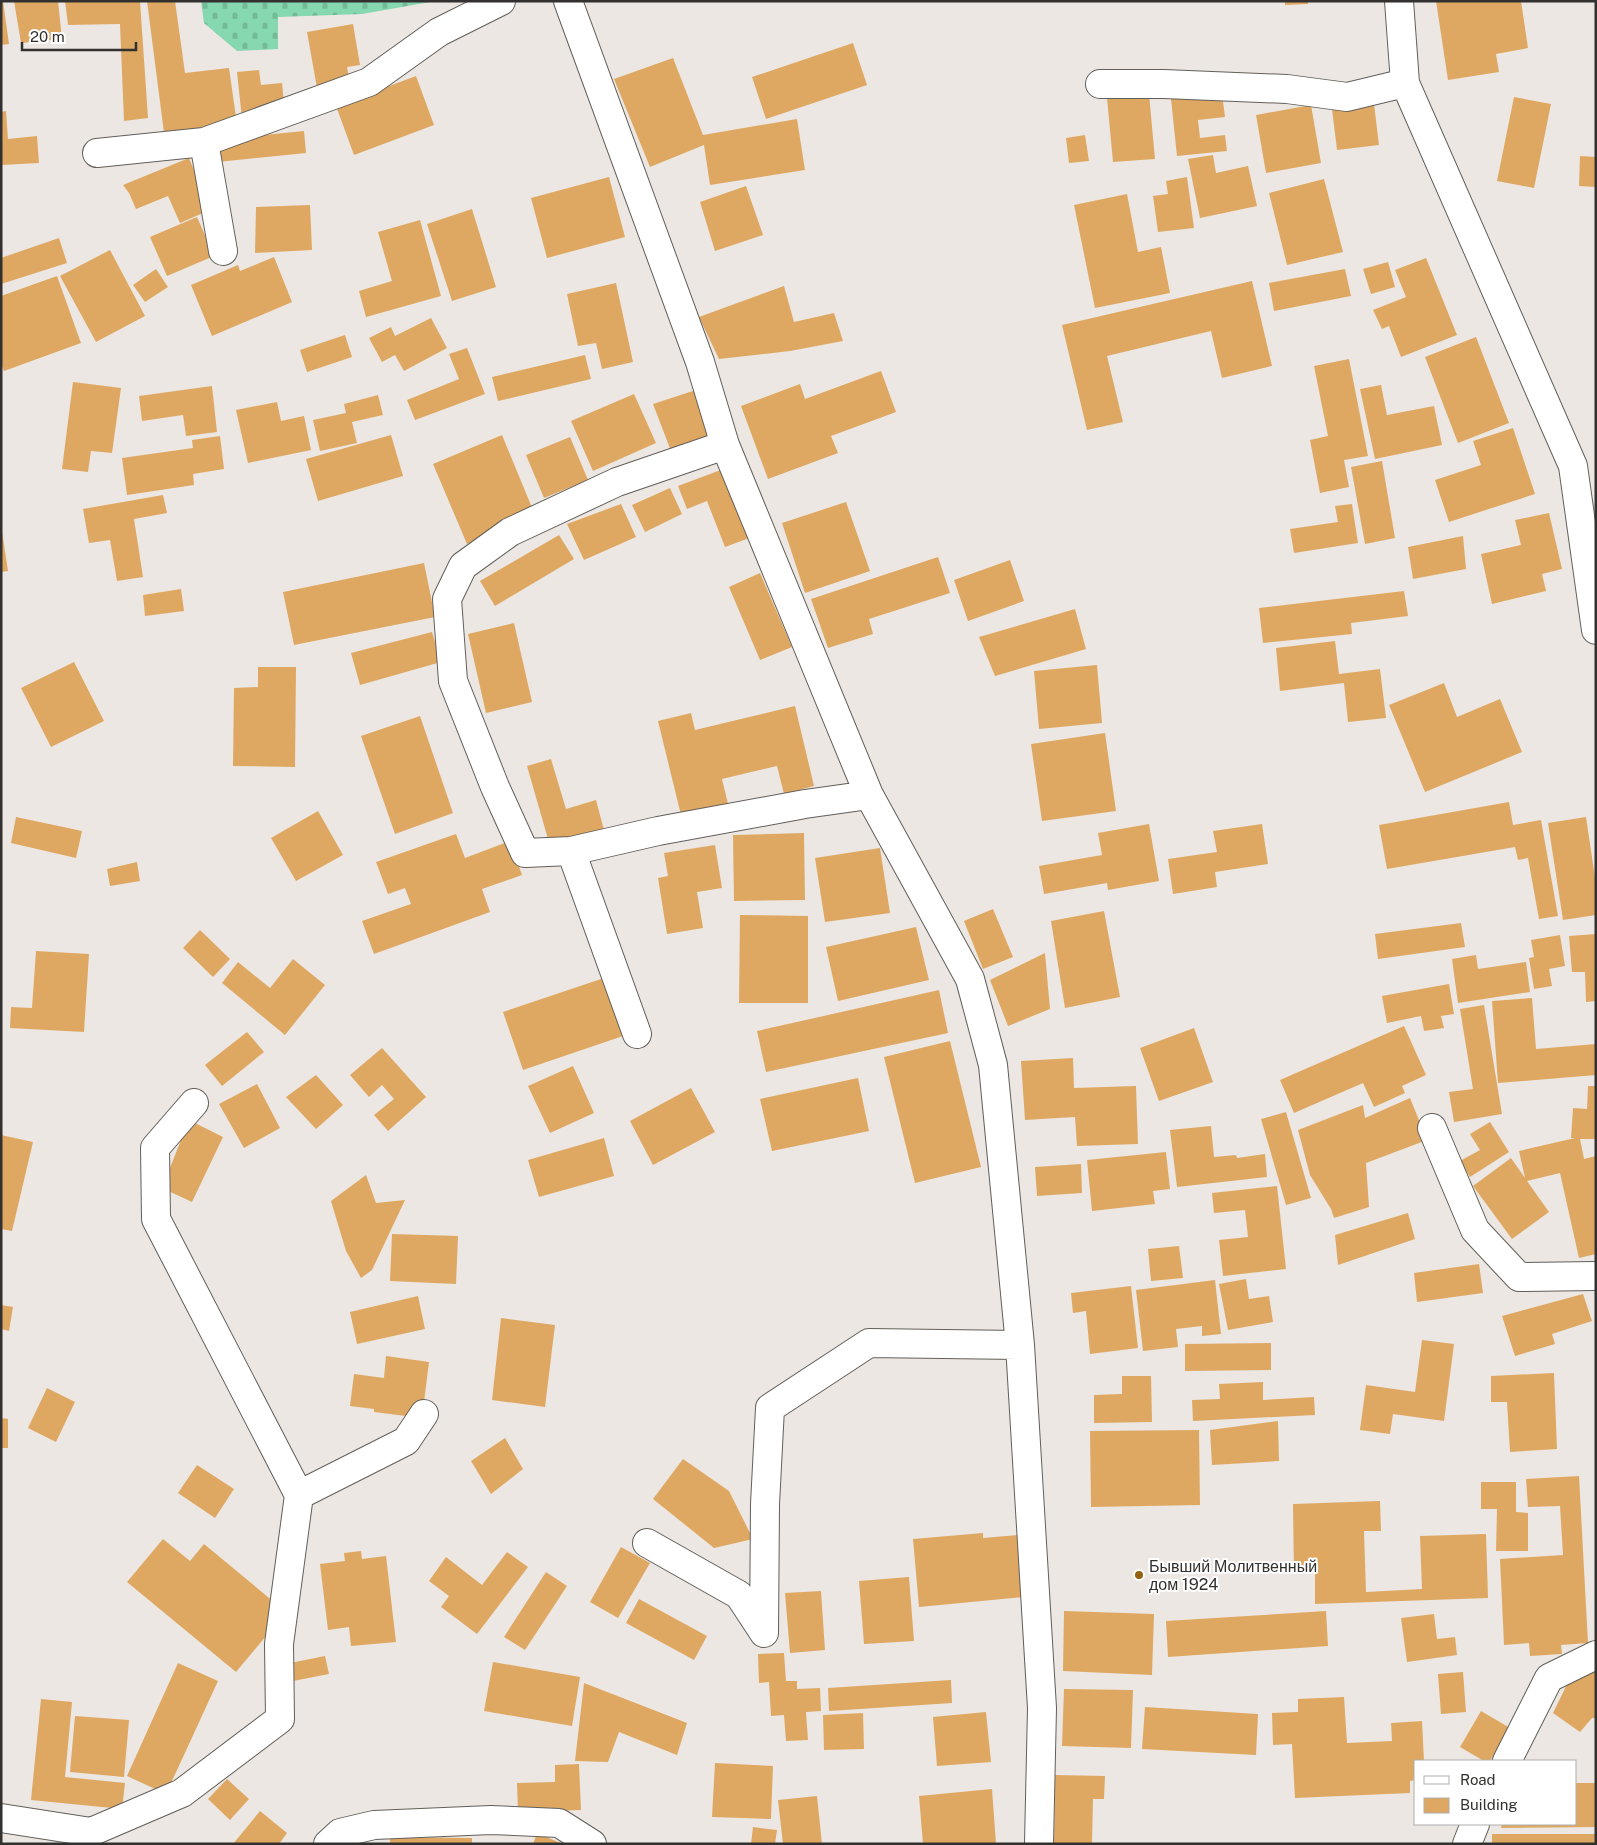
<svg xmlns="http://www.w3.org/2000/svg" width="1597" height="1845" viewBox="0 0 1597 1845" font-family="'Public Sans',sans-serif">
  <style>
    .cemetery { fill: url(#cemetery-stones) }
    .building { fill: #dfa862 }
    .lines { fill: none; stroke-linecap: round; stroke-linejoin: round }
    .minor-casing { stroke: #625f5a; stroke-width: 30 }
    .minor { stroke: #fff; stroke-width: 28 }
    .poi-dot { fill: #926211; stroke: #fff; stroke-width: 2 }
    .labels { text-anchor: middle; stroke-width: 4; stroke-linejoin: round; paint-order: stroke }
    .poi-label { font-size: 16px; fill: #32312f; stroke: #fff; text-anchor: start }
  </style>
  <defs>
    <pattern id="cemetery-stones" width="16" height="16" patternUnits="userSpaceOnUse" patternTransform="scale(1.25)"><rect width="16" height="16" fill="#85d8af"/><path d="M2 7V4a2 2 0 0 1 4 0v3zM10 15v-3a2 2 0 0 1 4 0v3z" fill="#73ba97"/></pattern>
  </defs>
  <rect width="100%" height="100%" fill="#ece7e2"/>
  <path class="cemetery" d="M201,1H436L362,14L278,17V49L237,51L204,23Z"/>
  <path class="building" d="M1,1H3L9,44L1,45Z
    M14,1H58L62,39L21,43Z
    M65,1H140L148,118L124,121L120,24L68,25Z
    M147,1H175L185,73L229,68L237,124L164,133Z
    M1285,1H1308V4L1285,5Z
    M1436,1H1521L1528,48L1496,54L1499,72L1448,80Z
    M353,24L360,65L347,67L350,83L317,88L307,32Z
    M853,43L867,85L766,119L752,77Z
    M673,58L703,135L797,119L805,170L710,185L704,145L650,167L614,79Z
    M259,70L261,85L282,83L285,113L242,119L237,72Z
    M416,76L434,125L354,155L336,106Z
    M1149,94L1155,159L1113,162L1107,98Z
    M1222,94L1225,117L1198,120L1200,138L1225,135L1227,151L1177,156L1171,99Z
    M1514,97L1551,104L1534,188L1497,181Z
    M1374,104L1379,145L1337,150L1332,109Z
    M1311,105L1321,163L1266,173L1256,115Z
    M6,111L8,139L37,136L39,163L1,165V112Z
    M304,131L306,153L218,162L215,140Z
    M1085,135L1089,161L1069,163L1066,138Z
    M1213,155L1216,173L1248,166L1257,206L1200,218L1188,159Z
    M1580,156L1596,157V187L1579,186Z
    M189,158L210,210L180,223L168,196L136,209L129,193L123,185Z
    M609,177L625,237L547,258L531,198Z
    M1187,177L1194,228L1158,232L1153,196L1168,194L1166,181Z
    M1324,179L1343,252L1287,265L1269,193Z
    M746,186L763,235L715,251L700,202Z
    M1127,194L1138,252L1161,247L1170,293L1095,308L1074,205Z
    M310,205L312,250L255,253L256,207Z
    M472,209L496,287L452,301L427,224Z
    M197,217L214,256L167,276L150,237Z
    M420,220L441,296L366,317L359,291L392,281L378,232Z
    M59,238L67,263L1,284V258Z
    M110,250L145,316L96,342L60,276Z
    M274,257L292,302L212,336L191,285L238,265L240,271Z
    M1426,258L1457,335L1401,357L1389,326L1382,329L1373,310L1406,297L1395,270Z
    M1388,262L1395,287L1371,294L1363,269Z
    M156,269L168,287L145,302L133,285Z
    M1345,269L1351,296L1274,311L1269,283Z
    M57,276L81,343L4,371L1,364V296Z
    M1252,281L1272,366L1222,378L1211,331L1107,356L1123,422L1087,430L1062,325Z
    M616,283L633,362L602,369L596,343L578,346L567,294Z
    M784,286L794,322L834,313L843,341L790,351L719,359L699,317Z
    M431,318L447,348L404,371L395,355L382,362L369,338L391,327L395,336Z
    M345,335L352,357L307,372L300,350Z
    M1476,337L1509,423L1458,443L1425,357Z
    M467,348L485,394L415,420L407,400L459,379L449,354Z
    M585,355L591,379L498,401L492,377Z
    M1349,359L1368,456L1344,460L1349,487L1320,493L1310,440L1328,436L1314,366Z
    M881,371L896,412L831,436L838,453L768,479L741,406L800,384L805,399Z
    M73,382L121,388L112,453L91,451L88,472L62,469Z
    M1381,385L1387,415L1434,406L1442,445L1375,459L1360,389Z
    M212,386L217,432L186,436L183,415L142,421L139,396Z
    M699,389L715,437L671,451L653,404Z
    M634,394L656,443L593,471L571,421Z
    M378,395L383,415L352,422L357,443L320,451L313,420L346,413L344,404Z
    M277,402L281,421L304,416L311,450L248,463L236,410Z
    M1513,428L1535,494L1449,522L1435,480L1481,465L1473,441Z
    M391,435L403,476L318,501L306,459Z
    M502,435L535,515L467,544L433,464Z
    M220,436L224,469L193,474L194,485L127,495L122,458L193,448L192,440Z
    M570,437L588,480L544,498L526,455Z
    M1382,461L1395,538L1365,544L1351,467Z
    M726,468L752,537L725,547L707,501L687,509L678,486Z
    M670,488L682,514L645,532L632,505Z
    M163,495L167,513L134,519L143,577L117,581L110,540L89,543L83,509Z
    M846,502L870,571L805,593L782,523Z
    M621,504L636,537L584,560L567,524Z
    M1352,504L1358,543L1294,553L1290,529L1338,522L1335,506Z
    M1549,513L1562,569L1542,574L1546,591L1492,604L1481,554L1521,545L1515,520Z
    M1,525L8,571L1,572Z
    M559,535L574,559L495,606L480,581Z
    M1463,536L1466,569L1413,579L1408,547Z
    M938,557L950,593L869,619L873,634L828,648L811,599Z
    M1010,560L1024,601L968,621L954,580Z
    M424,563L435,617L294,645L283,592Z
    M760,573L792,647L760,660L729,587Z
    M181,589L184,611L145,616L143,595Z
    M1404,591L1408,616L1351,623L1352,634L1263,643L1259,608Z
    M1075,609L1086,649L995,676L979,637Z
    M514,623L532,702L486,713L468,634Z
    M432,632L441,662L360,685L351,653Z
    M1335,641L1339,674L1380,669L1386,718L1348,722L1344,683L1280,691L1276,648Z
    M74,662L104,721L51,747L21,688Z
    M1097,665L1102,723L1039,729L1034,671Z
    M258,667H296L295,767L233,766L234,688L258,687Z
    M1444,683L1457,717L1500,699L1522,752L1425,792L1389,705Z
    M795,706L814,786L784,794L777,766L722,779L729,808L682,819L658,721L691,713L695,730Z
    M420,716L453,813L395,834L361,736Z
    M1105,733L1116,811L1042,821L1031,744Z
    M551,759L566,809L596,800L604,830L550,846L527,766Z
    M1509,802L1513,825L1541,820L1558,916L1539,919L1528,858L1518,860L1515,847L1387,869L1379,825Z
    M318,811L343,855L296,881L271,838Z
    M16,817L82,831L76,858L11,843Z
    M1586,817L1596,884V915L1563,920L1548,823Z
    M1149,824L1159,881L1108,890L1107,883L1044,894L1039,866L1102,855L1098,833Z
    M1262,824L1268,864L1215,872L1217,887L1173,894L1168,859L1217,852L1213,831Z
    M804,833L805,900L734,901L733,835Z
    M456,834L465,858L510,841L522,875L482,889L490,912L374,954L362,921L411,904L405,888L388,894L376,862Z
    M715,845L722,888L697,892L703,928L667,934L658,878L668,876L664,853Z
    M880,848L890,913L825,922L815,858Z
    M137,862L140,881L110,886L107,869Z
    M993,909L1013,957L983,969L964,921Z
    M1104,911L1120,997L1065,1008L1051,921Z
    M740,915L808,916V1003H739Z
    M1461,923L1465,947L1378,959L1375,934Z
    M916,927L929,980L838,1001L826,947Z
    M200,930L230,959L213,977L183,948Z
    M1596,934V1001L1586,1002L1585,972H1572L1569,936Z
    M1560,935L1565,966L1549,969L1552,986L1534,989L1529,958L1534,957L1531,940Z
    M36,951L89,954L84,1032L10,1028L11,1007L32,1008Z
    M1045,953L1050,1009L1008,1026L990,980Z
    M1476,955L1478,969L1526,962L1530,992L1458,1003L1452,959Z
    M293,959L325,985L285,1035L222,983L238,962L270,988Z
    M604,978L623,1036L523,1070L503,1012Z
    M1449,984L1454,1014L1441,1016L1444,1028L1424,1031L1421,1016L1387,1023L1382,996Z
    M939,990L948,1033L766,1072L757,1031Z
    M1532,998L1536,1049L1596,1044V1075L1498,1083L1492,1001Z
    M1484,1005L1502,1114L1454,1122L1449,1092L1473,1089L1460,1009Z
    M1404,1026L1426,1075L1402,1086L1405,1093L1374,1107L1363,1083L1294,1113L1280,1080Z
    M1194,1028L1213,1082L1159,1101L1140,1048Z
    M247,1032L264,1052L222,1086L205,1065Z
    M950,1041L981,1167L915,1183L884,1057Z
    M382,1048L426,1097L388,1131L374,1115L394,1099L382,1085L369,1097L350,1075Z
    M1073,1058L1074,1088L1136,1086L1138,1144L1077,1146L1075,1117L1025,1120L1021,1061Z
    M573,1066L594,1113L550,1133L528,1086Z
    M316,1075L343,1105L316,1129L286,1097Z
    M858,1078L869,1131L772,1151L760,1099Z
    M257,1084L280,1128L244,1148L219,1104Z
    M1588,1086H1596V1139H1580L1584,1159L1596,1156V1254L1579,1258L1560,1173L1527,1181L1549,1212L1512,1239L1473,1186L1511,1158L1525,1178L1519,1151L1575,1138H1571L1573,1108L1587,1109Z
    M691,1088L715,1132L653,1165L630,1121Z
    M1410,1098L1427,1140L1366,1163L1369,1207L1334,1218L1331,1209L1310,1175L1298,1130L1363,1105L1365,1118Z
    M1286,1112L1311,1198L1286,1205L1261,1119Z
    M189,1120L223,1137L192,1202L162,1188Z
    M1490,1122L1509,1152L1470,1177L1460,1161L1480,1150L1470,1134Z
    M1211,1126L1214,1157L1236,1155L1237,1158L1265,1154L1267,1177L1177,1187L1170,1130Z
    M1,1135L33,1142L12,1231L1,1229Z
    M604,1138L614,1176L539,1197L528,1160Z
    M1166,1152L1170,1189L1153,1191L1155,1204L1092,1211L1087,1160Z
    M1081,1164L1082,1193L1037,1196L1035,1167Z
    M366,1175L376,1203L405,1200L372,1270L361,1278L346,1251L331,1201Z
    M1277,1186L1286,1269L1223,1276L1219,1240L1248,1237L1245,1210L1214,1213L1212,1193Z
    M1408,1213L1415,1239L1338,1265L1335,1235Z
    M392,1234L458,1236L456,1284L390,1281Z
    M1179,1246L1183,1278L1151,1281L1148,1249Z
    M1479,1264L1483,1293L1417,1302L1414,1273Z
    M1246,1279L1249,1299L1269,1296L1273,1322L1228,1330L1219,1284Z
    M1215,1280L1221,1334L1202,1336V1326L1176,1329L1178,1347L1143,1351L1136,1290Z
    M1131,1286L1138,1348L1090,1354L1086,1311L1073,1313L1071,1293Z
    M1583,1294L1592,1321L1552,1334L1555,1344L1515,1356L1502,1316Z
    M418,1296L425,1329L357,1344L350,1312Z
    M1,1305L13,1307L9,1331L1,1329Z
    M501,1318L555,1325L545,1407L492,1400Z
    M1422,1340L1454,1344L1444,1421L1393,1414L1390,1434L1360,1430L1366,1385L1415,1392Z
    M1271,1343V1370L1185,1371V1344Z
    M386,1356L429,1362L422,1418L374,1412V1409L350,1406L354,1374L384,1378Z
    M1554,1373L1557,1449L1510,1452L1507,1402H1491V1376Z
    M1122,1376H1151L1152,1422L1094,1423V1395L1122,1394Z
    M1263,1382V1400L1314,1397L1315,1415L1193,1421L1192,1400L1220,1399L1219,1384Z
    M47,1388L75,1402L56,1442L28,1428Z
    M1,1418L8,1419V1448H1Z
    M1278,1421L1279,1461L1212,1465L1210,1430Z
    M1199,1430L1200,1505L1091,1507L1090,1431Z
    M505,1438L523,1469L491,1494L471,1461Z
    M683,1459L729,1491L753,1539L714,1548L653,1499Z
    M197,1465L234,1489L215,1518L178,1493Z
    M1579,1476L1588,1643L1561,1645L1562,1654L1530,1656L1529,1643L1504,1645L1500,1559L1563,1555L1560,1506L1528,1507L1526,1479Z
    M1481,1482H1516V1512L1528,1513V1551H1496L1497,1509H1481Z
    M1380,1501L1381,1531H1364L1366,1592L1422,1589L1420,1536L1486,1534L1488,1598L1315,1604V1573L1294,1574L1293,1504Z
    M983,1533V1538L1019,1535L1024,1597L919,1607L913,1539Z
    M163,1539L190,1561L204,1544L286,1612L236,1672L127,1582Z
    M621,1547L650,1563L618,1618L590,1602Z
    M361,1551L362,1559L386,1556L396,1642L351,1646L349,1627L328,1630L320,1564L345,1561L344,1553Z
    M507,1552L528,1567L477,1634L441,1607L449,1596L429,1581L446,1557L482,1585Z
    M546,1572L567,1586L525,1650L504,1637Z
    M909,1577L914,1641L864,1644L859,1581Z
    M821,1591L825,1650L790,1653L785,1593Z
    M639,1599L707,1636L694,1660L626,1623Z
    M1064,1611L1154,1614L1152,1675L1063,1671Z
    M1326,1611L1328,1646L1168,1657L1166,1621Z
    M1434,1614L1437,1639L1455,1637L1457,1655L1407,1662L1401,1618Z
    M784,1653L786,1681H797V1689L820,1688L821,1711L806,1712L808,1740L786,1741L784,1715L771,1716L769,1682L759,1683L758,1654Z
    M325,1656L329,1674L293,1681L290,1663Z
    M493,1662L580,1677L572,1726L484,1711Z
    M178,1663L218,1681L166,1794L127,1776Z
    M1596,1668V1718H1592L1580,1732L1553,1713L1571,1676Z
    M1463,1672L1466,1712L1441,1714L1438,1674Z
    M951,1680L952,1703L829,1711L828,1688Z
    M584,1683L687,1723L677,1755L619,1732L608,1762L575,1761Z
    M1064,1689L1133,1690L1131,1748L1062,1746Z
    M1344,1697L1347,1743L1392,1741L1391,1723L1422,1721L1424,1761H1416V1780L1410,1781V1793L1295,1798L1292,1744L1273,1745L1272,1713L1298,1712V1699Z
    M41,1699L72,1702L65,1777L125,1783L122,1809L31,1800Z
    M1145,1707L1258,1714L1256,1755L1142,1749Z
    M1481,1711L1510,1728L1490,1761H1484L1460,1747Z
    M986,1712L991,1762L937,1766L933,1717Z
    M863,1713L864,1749L824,1750L823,1715Z
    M75,1716L129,1720L124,1777L70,1772Z
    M715,1763L773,1766L771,1819L712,1817Z
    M579,1764L581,1810L518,1812L517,1783L555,1782V1765Z
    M1055,1775L1105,1776L1104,1799H1093L1092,1844H1054Z
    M227,1779L249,1799L230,1820L208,1799Z
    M1576,1783H1596V1827L1501,1828L1502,1824H1576Z
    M992,1789L996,1844H923L919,1796Z
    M817,1796L822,1844H783L778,1800Z
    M260,1811L287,1833L279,1844H233Z
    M753,1827L777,1830L775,1844H751Z
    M537,1833L563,1844H533Z
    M1492,1834H1596V1844H1492Z
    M390,1837L472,1838V1844H390Z"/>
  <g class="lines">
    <defs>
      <path id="minor" d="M568,1L700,362L725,445L869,795L970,979L993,1065L1020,1345L1042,1708L1039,1844
        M1399,1L1405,83L1573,466L1596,630
        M1100,84H1164L1287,89L1347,97L1405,83
        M97,153L204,142
        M223,251L204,142L369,82L439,32L501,1
        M725,445L617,482L510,532L463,566L447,599L453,681L495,787L525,853L571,851L658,831L805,804L869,795
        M571,851L637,1034
        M194,1103L155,1148L156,1219L299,1495
        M1432,1128L1475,1230L1519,1277L1596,1276
        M647,1543L739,1595L764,1633L765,1504L770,1408L869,1343L1020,1345
        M1507,1761L1549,1678L1596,1655
        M1,1818L91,1832L182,1793L280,1719L279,1644L299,1495L406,1441L424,1414
        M328,1844L340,1833L374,1825L491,1820L559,1823L592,1844
        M1467,1844L1475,1824"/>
    </defs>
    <use href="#minor" class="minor-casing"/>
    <use href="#minor" class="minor"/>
  </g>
  <circle class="poi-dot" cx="1139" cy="1575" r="5"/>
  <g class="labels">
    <g class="poi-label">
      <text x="1149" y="1572">Бывший Молитвенный<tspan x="1149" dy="18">дом 1924</tspan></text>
    </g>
  </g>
  <rect width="1597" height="1845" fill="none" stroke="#32312f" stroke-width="5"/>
  <rect x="1414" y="1760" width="162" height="65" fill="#ffffff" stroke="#adadac"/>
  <rect x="1424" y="1776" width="25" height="8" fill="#ffffff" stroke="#adadac"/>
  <text x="1460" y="1785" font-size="15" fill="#32312f">Road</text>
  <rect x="1424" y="1798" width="25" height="15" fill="#dfa862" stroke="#adadac"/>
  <text x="1460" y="1810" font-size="15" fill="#32312f">Building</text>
  <path d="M22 42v8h114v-8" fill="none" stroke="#32312f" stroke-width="2.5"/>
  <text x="30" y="42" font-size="15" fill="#32312f" stroke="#ffffff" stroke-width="4" paint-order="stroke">20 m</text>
</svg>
